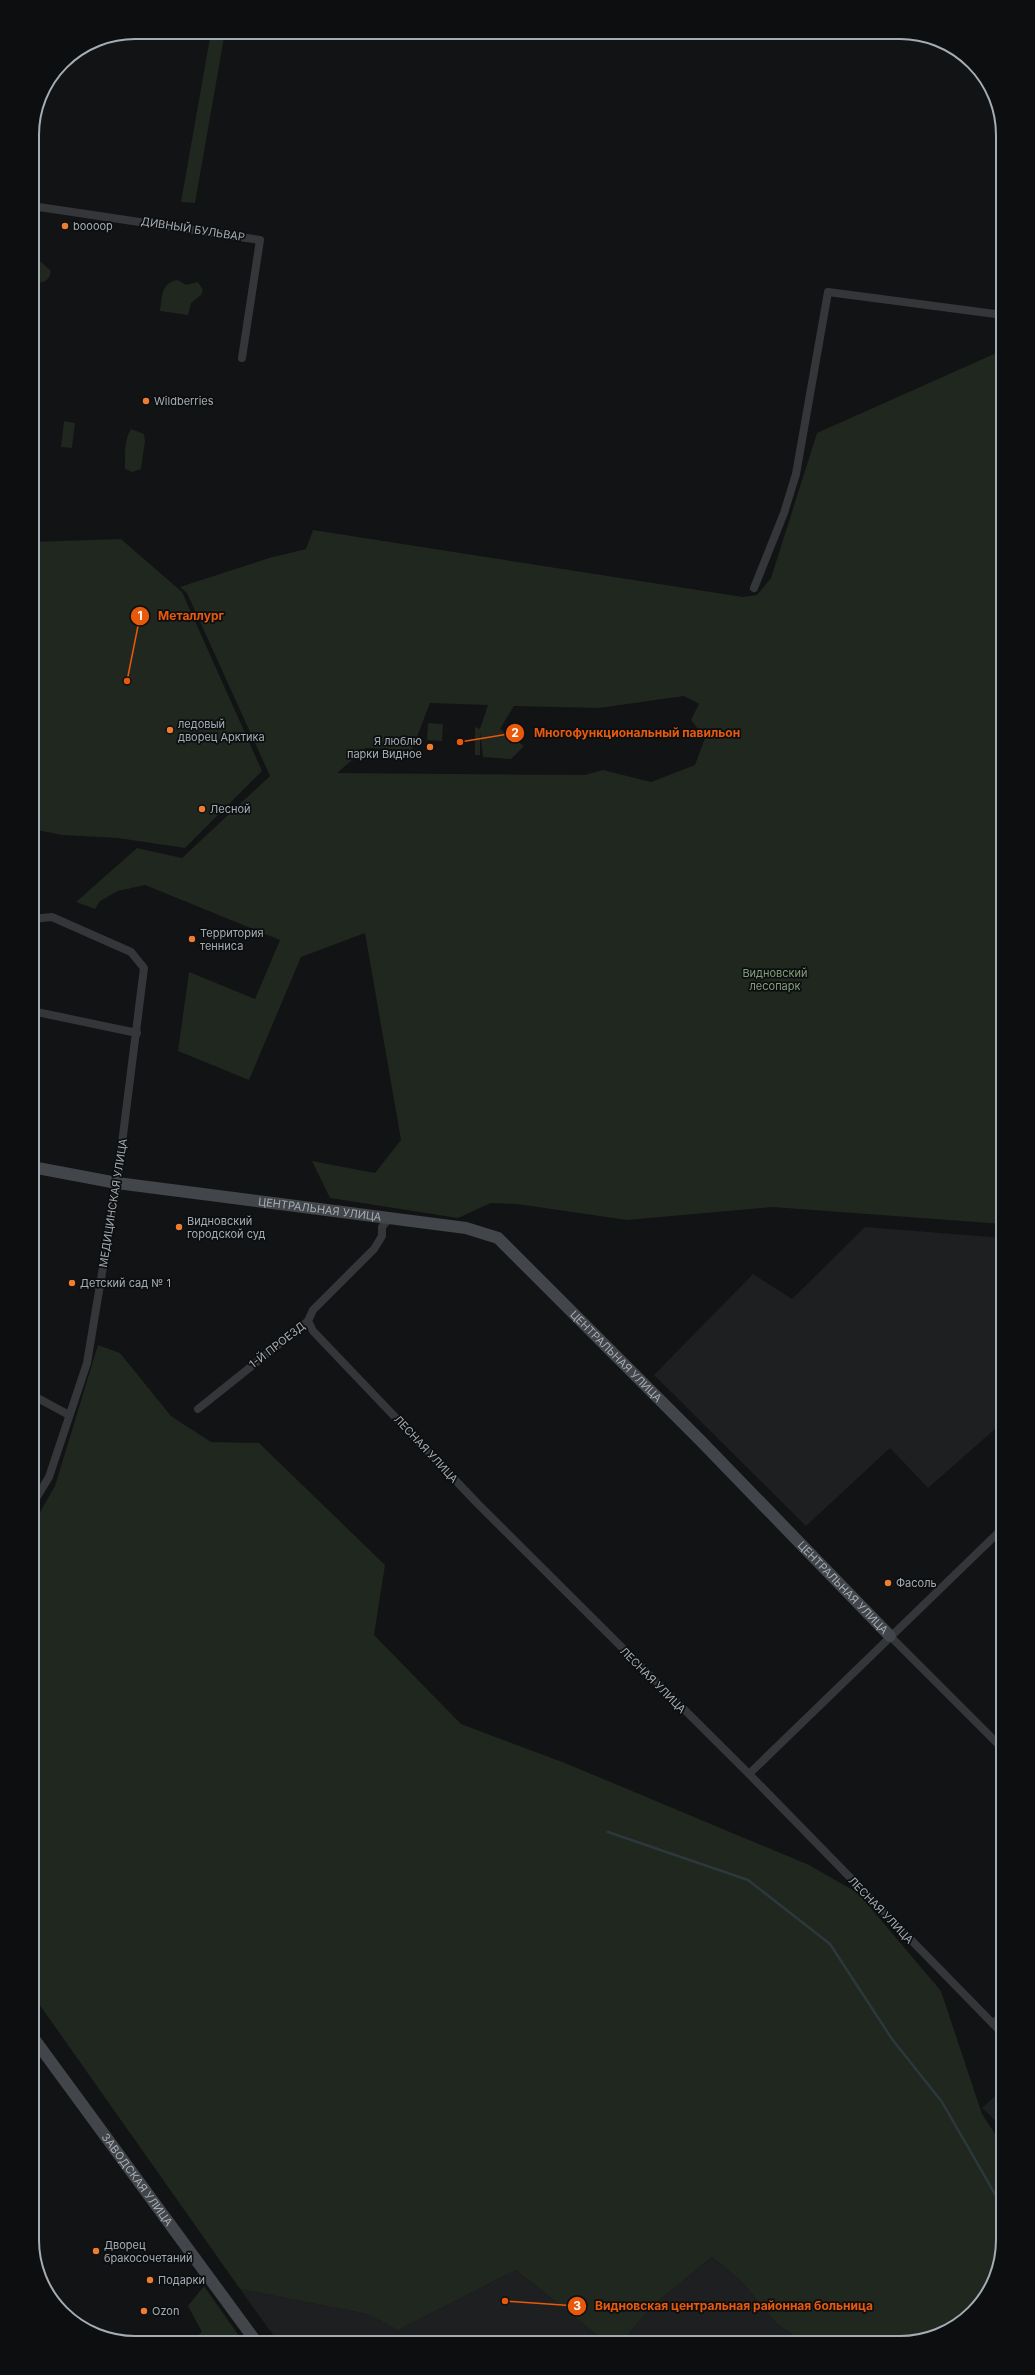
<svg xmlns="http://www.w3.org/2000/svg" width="1035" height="2375" viewBox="0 0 1035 2375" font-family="Inter,sans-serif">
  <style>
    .built { fill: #1e1f21 }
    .green { fill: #1f271f; fill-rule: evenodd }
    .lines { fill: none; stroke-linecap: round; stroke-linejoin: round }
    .stream { stroke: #2c393c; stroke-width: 2.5 }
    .street { stroke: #343639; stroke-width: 8 }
    .secondary { stroke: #424549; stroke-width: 12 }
    .poi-dot { fill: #ed7e31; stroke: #0d0e0f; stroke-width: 1.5 }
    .labels { text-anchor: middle; stroke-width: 3.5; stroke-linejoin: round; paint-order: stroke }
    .poi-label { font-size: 11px; fill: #a4adb4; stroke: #0d0e0f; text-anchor: start }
    .street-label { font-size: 11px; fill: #a4adb4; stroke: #0d0e0f }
    .park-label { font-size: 11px; fill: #829f7b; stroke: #0d0e0f }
    .rim { fill: none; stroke: #a4adb4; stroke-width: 2 }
    .leader { fill: none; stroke: #e8590c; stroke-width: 1.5 }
    .callout-dot { fill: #e8590c; stroke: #0d0e0f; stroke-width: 1.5 }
    .mark-label { font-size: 12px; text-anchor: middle; font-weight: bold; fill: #fff }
    .callout-label { font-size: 12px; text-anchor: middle; font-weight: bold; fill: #e8590c; stroke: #0d0e0f; stroke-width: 3.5; stroke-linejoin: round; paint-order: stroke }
  </style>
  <rect width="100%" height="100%" fill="#121314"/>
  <path class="built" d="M865,1227L1003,1238V1422L928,1488L890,1448L806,1526L654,1375L753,1274L792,1299Z
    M1003,2089V2128L982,2108Z
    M712,2257L742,2282L776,2323L805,2343H621L651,2307Z
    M516,2270L607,2343H279L240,2289L367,2314L398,2330Z"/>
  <path class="green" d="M211,32H225L195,203L181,202Z
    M32,259L41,262L51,271C49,282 43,283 32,283Z
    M178,280L186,285L198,282L203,290L201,295L191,303L188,315L160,311C162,297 161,282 178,280Z
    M1003,350V1224L772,1207L627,1220L517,1204L491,1203L458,1218L330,1198L312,1161L375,1173L401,1140L365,933L301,957L249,1080L178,1051L189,972L255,999L280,940L145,885L118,891L100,901L95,909L76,902L137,848L182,858L270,776L187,593L180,587L269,558L306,549L313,530L743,597L757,595L771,578L817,433ZM684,696L699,704L691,720L705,738L695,765L651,782L603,770L585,775L337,773L366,748L412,750L430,703L488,705L480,729L475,727V755H480V731L483,757L511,759L524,746L500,729L514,706L599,708Z
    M64,421L75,423L72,448L61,447Z
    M131,429L144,434L145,441L141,469L132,472L125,469C125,457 124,439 131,429Z
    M121,539L182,592L262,771L185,848L118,838L62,835L32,829V542Z
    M428,723L443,724L442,741L427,740Z
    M98,1345L120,1353L171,1416L211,1442L259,1443L385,1565L374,1635L461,1724L565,1763L809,1865L858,1893L941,1991L982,2114L1003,2146V2241L997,2274L982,2303L934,2337L900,2343H805L776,2323L742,2282L712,2257L651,2307L621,2343H607L516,2270L398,2330L367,2314L240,2289L32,1994V1526L55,1486Z
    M204,2286L244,2343H187L202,2332L188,2306Z"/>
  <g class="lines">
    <path class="stream" d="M608,1832L748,1880L830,1944L892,2039L942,2102L1003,2208"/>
    <path class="street" d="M32,206L260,240L242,358
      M754,588L784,513L796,474L828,292L1003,315
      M32,1011L137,1033
      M308,1321L313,1331L478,1504L749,1774L1003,2034
      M32,1395L69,1415
      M198,1409L308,1321L313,1310L374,1249L382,1236V1227L389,1218
      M32,1505L49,1477L87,1363L117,1183L144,968L131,952L52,917L32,919
      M890,1636L1003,1749
      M749,1774L1003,1528
      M993,2024L1003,2014"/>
    <g class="secondary">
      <path id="s1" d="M32,1167L117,1183L466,1228L498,1238L699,1439L890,1636"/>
      <path id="s2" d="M32,2036L257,2343"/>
    </g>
  </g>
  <g class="poi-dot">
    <circle cx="65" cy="226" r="4"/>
    <circle cx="146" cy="401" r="4"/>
    <circle cx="170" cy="730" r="4"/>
    <circle cx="430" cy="747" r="4"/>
    <circle cx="202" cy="809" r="4"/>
    <circle cx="192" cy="939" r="4"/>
    <circle cx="179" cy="1227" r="4"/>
    <circle cx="72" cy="1283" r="4"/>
    <circle cx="888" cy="1583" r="4"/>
    <circle cx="96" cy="2251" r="4"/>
    <circle cx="150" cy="2280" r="4"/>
    <circle cx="144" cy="2311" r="4"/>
  </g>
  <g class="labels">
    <g class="poi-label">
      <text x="73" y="230">boooop</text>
      <text x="154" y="405">Wildberries</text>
      <text x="178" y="728">ледовый<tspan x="178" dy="13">дворец Арктика</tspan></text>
      <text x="422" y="745" text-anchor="end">Я люблю<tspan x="422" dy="13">парки Видное</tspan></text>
      <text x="210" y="813">Лесной</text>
      <text x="200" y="937">Территория<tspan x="200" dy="13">тенниса</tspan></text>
      <text x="187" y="1225">Видновский<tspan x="187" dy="13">городской суд</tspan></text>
      <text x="80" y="1287">Детский сад № 1</text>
      <text x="896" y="1587">Фасоль</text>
      <text x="104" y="2249">Дворец<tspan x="104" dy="13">бракосочетаний</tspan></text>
      <text x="158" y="2284">Подарки</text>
      <text x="152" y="2315">Ozon</text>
    </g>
    <g class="street-label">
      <text transform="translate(193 229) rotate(9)" y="4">ДИВНЫЙ БУЛЬВАР</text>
      <text transform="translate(113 1203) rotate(-81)" y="4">МЕДИЦИНСКАЯ УЛИЦА</text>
      <text dy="4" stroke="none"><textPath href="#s1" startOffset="291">ЦЕНТРАЛЬНАЯ УЛИЦА</textPath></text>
      <text transform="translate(277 1345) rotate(-38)" y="4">1-Й ПРОЕЗД</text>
      <text dy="4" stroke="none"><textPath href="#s1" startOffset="639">ЦЕНТРАЛЬНАЯ УЛИЦА</textPath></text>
      <text transform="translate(426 1449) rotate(47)" y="4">ЛЕСНАЯ УЛИЦА</text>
      <text dy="4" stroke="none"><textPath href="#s1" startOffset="963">ЦЕНТРАЛЬНАЯ УЛИЦА</textPath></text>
      <text transform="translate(653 1680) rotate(45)" y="4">ЛЕСНАЯ УЛИЦА</text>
      <text transform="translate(881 1910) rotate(46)" y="4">ЛЕСНАЯ УЛИЦА</text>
      <text dy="4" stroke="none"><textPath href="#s2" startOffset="178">ЗАВОДСКАЯ УЛИЦА</textPath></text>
    </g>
    <g class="park-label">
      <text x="775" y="977">Видновский<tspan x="775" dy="13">лесопарк</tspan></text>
    </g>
  </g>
  <path d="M0 0H1035V2375H0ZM135 39H900A96 96 0 0 1 996 135V2240A96 96 0 0 1 900 2336H135A96 96 0 0 1 39 2240V135A96 96 0 0 1 135 39Z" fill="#0d0e0f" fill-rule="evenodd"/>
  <path class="rim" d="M135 39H900A96 96 0 0 1 996 135V2240A96 96 0 0 1 900 2336H135A96 96 0 0 1 39 2240V135A96 96 0 0 1 135 39Z"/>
  <path class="leader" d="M127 681L140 616M460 742L515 733M505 2301L577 2306"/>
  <g class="callout-dot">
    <circle cx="127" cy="681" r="4"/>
    <circle cx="460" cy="742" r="4"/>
    <circle cx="505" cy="2301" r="4"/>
    <circle cx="140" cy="616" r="10"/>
    <circle cx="515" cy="733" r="10"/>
    <circle cx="577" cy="2306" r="10"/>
  </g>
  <g class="mark-label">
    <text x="140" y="620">1</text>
    <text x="515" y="737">2</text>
    <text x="577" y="2310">3</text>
  </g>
  <g class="callout-label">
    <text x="191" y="620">Металлург</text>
    <text x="637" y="737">Многофункциональный павильон</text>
    <text x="734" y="2310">Видновская центральная районная больница</text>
  </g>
</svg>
